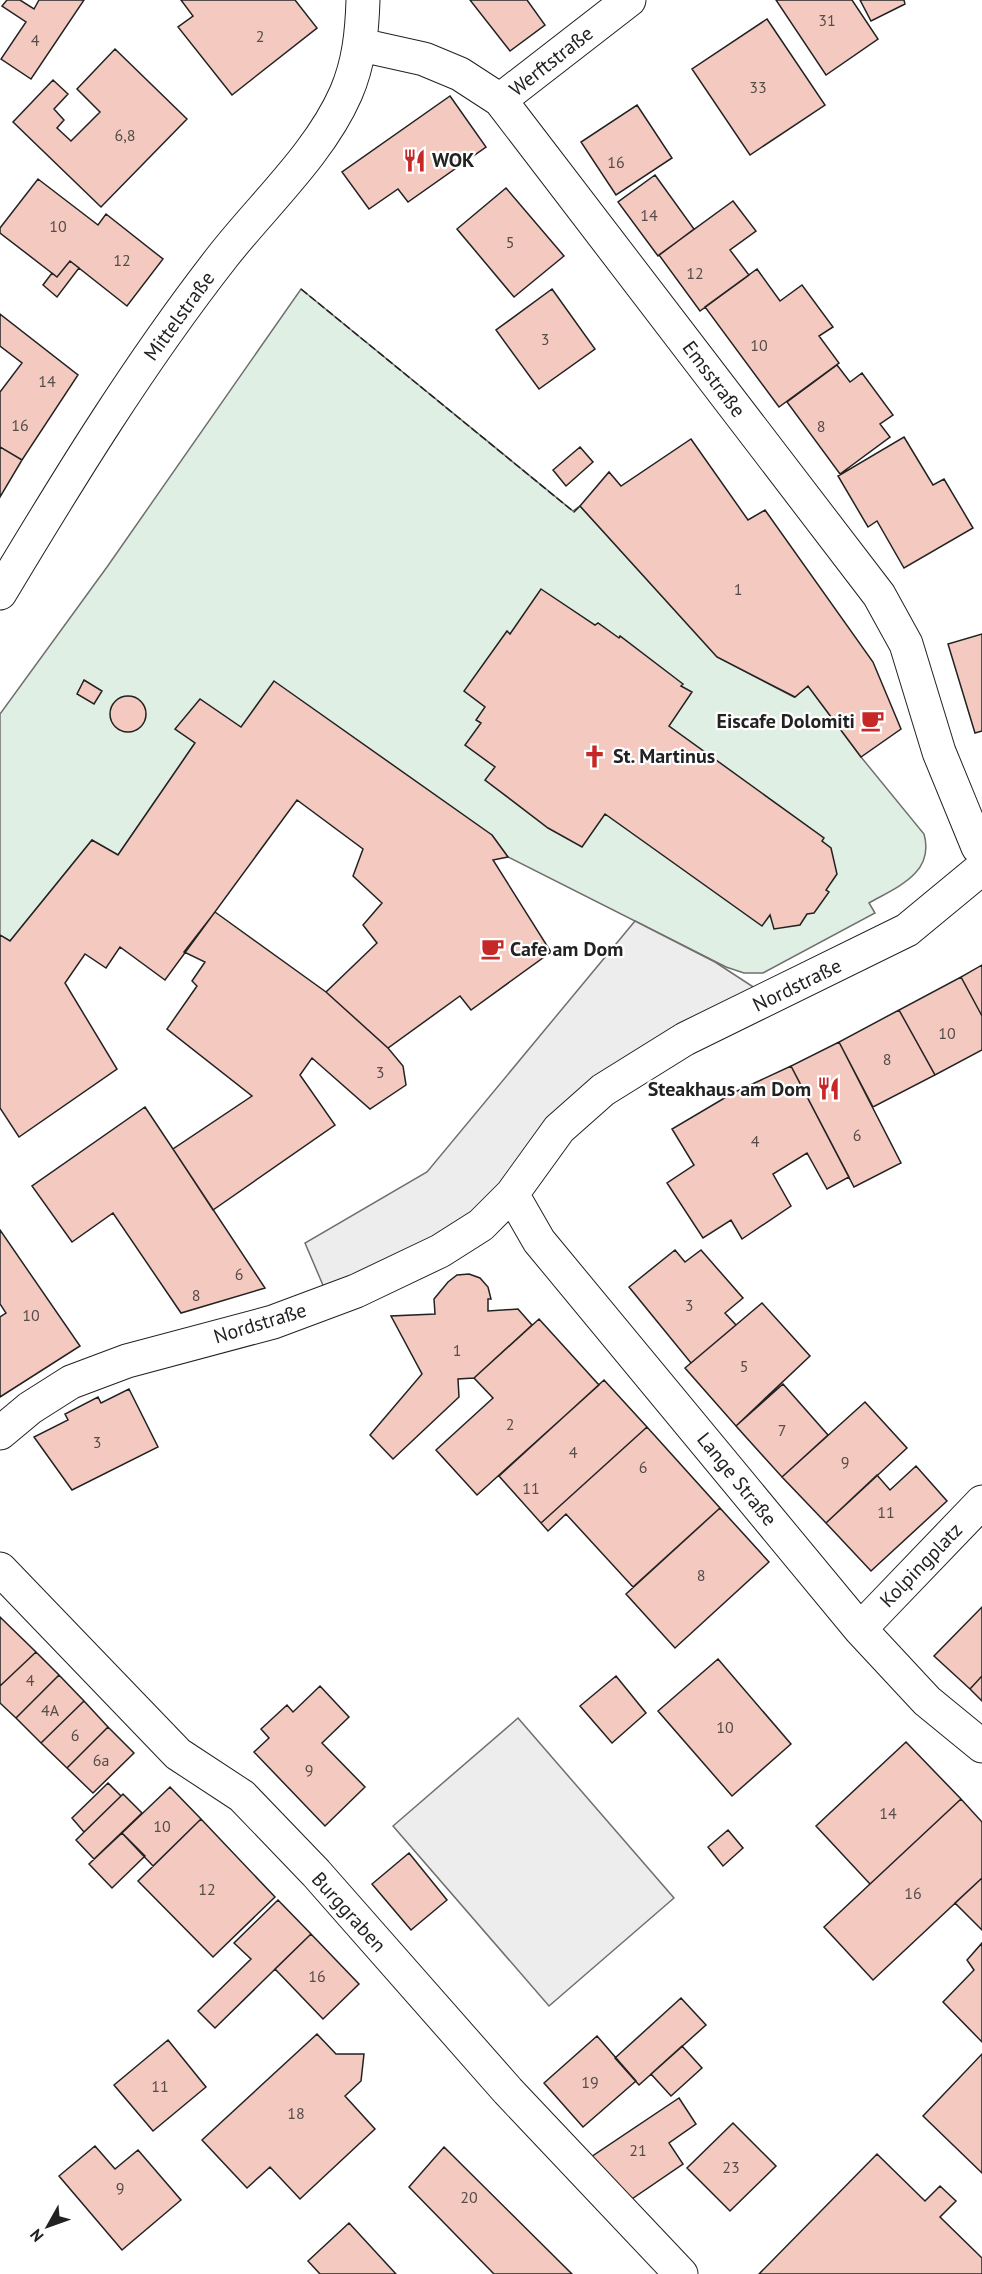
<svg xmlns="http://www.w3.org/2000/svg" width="982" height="2274" viewBox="0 0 982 2274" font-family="'PT Sans',sans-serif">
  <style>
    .green { fill: #e0efe3; stroke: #6f6f6f; stroke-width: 1.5 }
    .parking { fill: #ededed; stroke: #6f6f6f; stroke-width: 1.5 }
    .building { fill: #f3c9c0; stroke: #222; stroke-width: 1.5 }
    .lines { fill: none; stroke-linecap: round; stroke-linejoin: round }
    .minor-casing { stroke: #222; stroke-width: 35 }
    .minor { stroke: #fff; stroke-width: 33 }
    .fence { stroke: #222; stroke-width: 1.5; stroke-dasharray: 8 3; stroke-linecap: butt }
    .labels { text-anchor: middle; stroke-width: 4.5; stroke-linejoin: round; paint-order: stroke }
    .number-label { font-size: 16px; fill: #564c4a }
    .street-label { font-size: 20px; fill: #222; stroke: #fff }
    .poi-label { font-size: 20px; font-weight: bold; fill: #222; stroke: #fff; text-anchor: start }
  </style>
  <rect width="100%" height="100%" fill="#fff"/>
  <path class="green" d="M301,289L573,511L580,506L717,657L794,697L808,686L861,757L924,834C935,873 897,887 869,903L875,913L763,973H744L726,967L508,857L492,835L241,727L195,743L118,855L92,840L10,941L0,935V714L107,567Z"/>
  <path class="parking" d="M635,921L715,962L761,992L618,1072L482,1214L328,1297L305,1243L427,1172Z
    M518,1718L674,1898L549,2006L393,1826Z"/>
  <path class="building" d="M7,0H20L34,9L39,0H84L31,79L1,59L26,22L2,6Z
    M181,0H295L317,28L232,95L178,27L193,16Z
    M470,0H527L545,25L510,51Z
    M776,0H852L878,39L826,75Z
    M860,0H904L905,4L871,21Z
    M767,19L825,105L750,155L692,69Z
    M115,49L187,119L101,207L13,122L53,80L68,94L54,109L64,120L57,128L71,141L100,112L77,89Z
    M450,96L486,147L408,202L398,189L369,209L342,172Z
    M637,105L672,158L616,195L581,142Z
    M655,175L694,229L658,256L618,202Z
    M38,179L98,225L106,214L163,259L127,306L70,261L57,277L0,233V228Z
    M506,188L564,256L514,297L457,229Z
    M733,201L756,231L730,250L749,275L700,311L659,255Z
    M70,261L79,268L57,297L43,285L52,273L57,277Z
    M757,269L780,301L802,285L833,327L819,336L839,363L779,407L705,307Z
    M552,289L595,349L539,389L496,330Z
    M0,314L78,375L22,460L0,447V392L22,363L0,346Z
    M837,365L850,382L862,373L893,415L880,424L890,437L840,474L787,402Z
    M904,437L933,485L944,479L973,528L904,568L877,521L868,527L838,476Z
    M691,439L748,520L765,510L873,662L901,729L861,757L808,686L795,697L717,657L580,506L609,472L621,486Z
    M0,447L22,460L0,497Z
    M580,447L593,462L566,486L553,470Z
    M541,589L595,625L598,623L619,638L620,636L683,684L681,686L692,692L669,726L824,838L822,841L831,848L837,874L826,890L829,892L814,913L807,914L800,925L774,929L770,915L762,926L605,814L582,847L548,828L485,780L495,767L465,745L481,723L476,720L485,707L464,691L507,631L510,634Z
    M982,634V731L975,733L948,644Z
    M84,680L102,691L94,704L77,694Z
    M274,681L492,835L508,857L493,860L551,952L471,1010L460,996L388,1048L326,992L377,943L363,925L382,903L353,876L363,849L297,800L165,980L120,947L106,968L85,954L65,983L117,1069L19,1137L0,1108V935L10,941L92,840L118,855L195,743L175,729L200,699L241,727Z
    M110 714a18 18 0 1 1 36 0a18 18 0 1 1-36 0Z
    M215,912L326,992L388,1048L403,1066L406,1085L370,1109L312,1058L300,1075L335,1125L213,1210L173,1149L252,1096L167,1029L197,986L192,981L205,962L184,952Z
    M982,965V1016L961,977Z
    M961,977L982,1016V1050L935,1075L899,1010Z
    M899,1010L935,1075L873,1107L839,1042Z
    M839,1042L901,1163L854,1187L791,1066Z
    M791,1066L849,1177L827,1189L807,1153L773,1174L791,1206L742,1239L731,1220L703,1238L667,1183L694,1165L672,1129L733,1093Z
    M145,1107L173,1149L265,1288L181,1313L113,1213L72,1242L32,1186Z
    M0,1230L80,1346L0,1397V1317L6,1313L0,1304Z
    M675,1250L685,1262L701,1250L743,1298L725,1313L736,1325L691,1363L629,1287Z
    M469,1274L480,1278L488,1287L491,1299H488V1311L518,1309L532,1325L474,1378L458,1379L459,1397L393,1459L370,1435L422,1374L391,1316L435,1314L434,1299L448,1282L457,1275Z
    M762,1303L810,1356L736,1426L685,1368Z
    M539,1319L599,1385L477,1495L436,1450L493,1398L474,1378Z
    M604,1380L647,1427L541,1523L499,1476Z
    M783,1384L828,1435L782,1477L736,1426Z
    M129,1389L158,1447L72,1490L34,1437L68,1420L65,1414L98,1397L101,1403Z
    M865,1402L907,1448L826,1523L782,1477Z
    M647,1427L720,1508L633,1587L566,1514L548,1531L541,1523Z
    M916,1466L947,1501L871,1571L826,1523L877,1475L890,1490Z
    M720,1508L769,1562L675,1648L626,1594Z
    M982,1607V1676L970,1689L934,1656Z
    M0,1617L36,1652L0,1686Z
    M36,1652L59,1675L16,1718L0,1703V1686Z
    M718,1659L791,1744L732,1796L658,1711Z
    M59,1675L84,1701L41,1743L16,1718Z
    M616,1676L646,1713L612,1743L580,1706Z
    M982,1676V1701L970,1689Z
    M320,1686L349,1717L322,1743L365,1787L325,1826L254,1752L269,1738L261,1729L287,1705L293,1712Z
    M84,1701L108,1727L67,1768L41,1743Z
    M108,1727L134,1753L93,1793L67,1768Z
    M906,1742L961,1799L870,1884L816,1826Z
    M108,1783L121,1796L84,1832L72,1818Z
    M170,1787L201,1819L153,1866L122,1833Z
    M123,1794L142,1813L94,1859L76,1840Z
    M961,1799L982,1822V1878L873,1980L824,1927Z
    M201,1819L275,1897L213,1957L138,1881Z
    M728,1830L743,1848L723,1866L708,1847Z
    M122,1833L145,1856L112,1888L89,1864Z
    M409,1853L447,1900L411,1930L372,1884Z
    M982,1878V1930L955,1903Z
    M278,1900L311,1934L215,2028L198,2011L251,1959L234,1943Z
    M311,1934L359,1984L323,2019L275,1969Z
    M982,1943V2042L943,2002L974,1970L967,1960Z
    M681,1998L706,2025L639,2085L615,2058Z
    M317,2034L336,2054H364L361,2081L345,2096L375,2129L300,2199L270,2167L247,2188L202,2140Z
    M597,2036L636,2081L583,2127L544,2083Z
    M168,2040L206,2087L153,2131L114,2085Z
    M682,2046L702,2068L671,2096L651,2074Z
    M982,2054V2173L923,2116Z
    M679,2098L696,2124L669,2143L683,2164L623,2205L591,2157Z
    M733,2123L776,2166L730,2211L687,2168Z
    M95,2146L115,2169L138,2150L181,2200L122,2250L59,2176Z
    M444,2147L572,2274H494L409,2187Z
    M877,2154L925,2201L940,2186L956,2201L940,2217L982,2258V2274H759Z
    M349,2223L396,2274H320L308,2261Z"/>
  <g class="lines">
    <defs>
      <path id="minor" d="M361,45L424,59L460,74L500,100L879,595L906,644L939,752L978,847L982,850
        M500,100L629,0
        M0,593C69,478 140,362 223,256C263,205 320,153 346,93C359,63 362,32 363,0
        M512,1194L539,1241L860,1629L927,1701L982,1746
        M0,1433L30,1408L71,1382L127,1361L273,1322L356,1291L440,1251L481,1225L512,1194L559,1129L603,1090L685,1039L907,930L982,868
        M0,1569L178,1754L242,1796L316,1873L508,2091L681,2274
        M860,1629L982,1502"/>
    </defs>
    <use href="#minor" class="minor-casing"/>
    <use href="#minor" class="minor"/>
    <path class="fence" d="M301,289L574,512L580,506"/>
  </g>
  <defs>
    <symbol id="restaurant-bare" viewBox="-9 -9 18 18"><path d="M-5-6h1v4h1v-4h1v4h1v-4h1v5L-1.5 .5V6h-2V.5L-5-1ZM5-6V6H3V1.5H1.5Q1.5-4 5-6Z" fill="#c62828" stroke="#fff" stroke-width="2.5" paint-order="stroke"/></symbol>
    <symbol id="cafe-bare" viewBox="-9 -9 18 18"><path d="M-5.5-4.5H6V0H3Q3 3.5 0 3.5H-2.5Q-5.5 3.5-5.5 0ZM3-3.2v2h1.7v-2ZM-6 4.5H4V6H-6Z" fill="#c62828" stroke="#fff" stroke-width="2.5" paint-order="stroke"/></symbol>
    <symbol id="church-bare" viewBox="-9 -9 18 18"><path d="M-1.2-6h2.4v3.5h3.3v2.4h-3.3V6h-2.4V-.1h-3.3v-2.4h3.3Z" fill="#c62828" stroke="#fff" stroke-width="2.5" paint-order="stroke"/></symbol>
  </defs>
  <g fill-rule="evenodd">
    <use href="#restaurant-bare" x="398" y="144" width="33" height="33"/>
    <use href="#cafe-bare" x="856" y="704" width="33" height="33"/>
    <use href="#church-bare" x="578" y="740" width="33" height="33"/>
    <use href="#cafe-bare" x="476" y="932" width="33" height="33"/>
    <use href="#restaurant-bare" x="812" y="1072" width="33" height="33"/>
  </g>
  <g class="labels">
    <g class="number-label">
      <text x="827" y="26">31</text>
      <text x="260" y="42">2</text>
      <text x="35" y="46">4</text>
      <text x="758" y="93">33</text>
      <text x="125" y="141">6,8</text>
      <text x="616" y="168">16</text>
      <text x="649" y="221">14</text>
      <text x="58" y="232">10</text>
      <text x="510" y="248">5</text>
      <text x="122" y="266">12</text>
      <text x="695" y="279">12</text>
      <text x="545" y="345">3</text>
      <text x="759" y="351">10</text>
      <text x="47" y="387">14</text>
      <text x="20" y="431">16</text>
      <text x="821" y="432">8</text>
      <text x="738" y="595">1</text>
      <text x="947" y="1039">10</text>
      <text x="887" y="1065">8</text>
      <text x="380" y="1078">3</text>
      <text x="857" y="1141">6</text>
      <text x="755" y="1147">4</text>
      <text x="239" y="1280">6</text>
      <text x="196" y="1301">8</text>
      <text x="689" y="1311">3</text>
      <text x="31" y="1321">10</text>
      <text x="457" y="1356">1</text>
      <text x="744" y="1372">5</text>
      <text x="510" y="1430">2</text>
      <text x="782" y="1436">7</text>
      <text x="97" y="1448">3</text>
      <text x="573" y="1458">4</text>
      <text x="845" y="1468">9</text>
      <text x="643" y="1473">6</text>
      <text x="531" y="1494">11</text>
      <text x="886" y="1518">11</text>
      <text x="701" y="1581">8</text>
      <text x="30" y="1686">4</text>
      <text x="50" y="1716">4A</text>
      <text x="725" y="1733">10</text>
      <text x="75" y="1741">6</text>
      <text x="101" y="1766">6a</text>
      <text x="309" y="1776">9</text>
      <text x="888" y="1819">14</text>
      <text x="162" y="1832">10</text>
      <text x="207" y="1895">12</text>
      <text x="913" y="1899">16</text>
      <text x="317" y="1982">16</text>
      <text x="590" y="2088">19</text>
      <text x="160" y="2092">11</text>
      <text x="296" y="2119">18</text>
      <text x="638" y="2156">21</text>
      <text x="731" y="2173">23</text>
      <text x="120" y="2194">9</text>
      <text x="469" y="2203">20</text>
    </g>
    <g class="street-label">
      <text transform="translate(551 61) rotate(-38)" y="7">Werftstraße</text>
      <text transform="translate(179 316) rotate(-54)" y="7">Mittelstraße</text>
      <text transform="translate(714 379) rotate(53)" y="7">Emsstraße</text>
      <text transform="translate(797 985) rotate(-26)" y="7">Nordstraße</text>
      <text transform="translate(260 1323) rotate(-17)" y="7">Nordstraße</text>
      <text transform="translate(737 1479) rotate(51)" y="7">Lange Straße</text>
      <text transform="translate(921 1565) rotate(-46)" y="7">Kolpingplatz</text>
      <text transform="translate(349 1912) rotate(48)" y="7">Burggraben</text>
    </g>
    <g class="poi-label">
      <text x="432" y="167">WOK</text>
      <text x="855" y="728" text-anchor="end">Eiscafe Dolomiti</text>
      <text x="613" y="763">St. Martinus</text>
      <text x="510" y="956">Cafe am Dom</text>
      <text x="811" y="1096" text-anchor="end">Steakhaus am Dom</text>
    </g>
  </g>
  <g transform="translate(48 2226) rotate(230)" stroke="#ffffff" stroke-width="4.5" paint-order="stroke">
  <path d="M0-4.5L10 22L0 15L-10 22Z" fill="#222222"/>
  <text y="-9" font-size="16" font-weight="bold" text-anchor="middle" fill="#222222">N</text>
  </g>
</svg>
